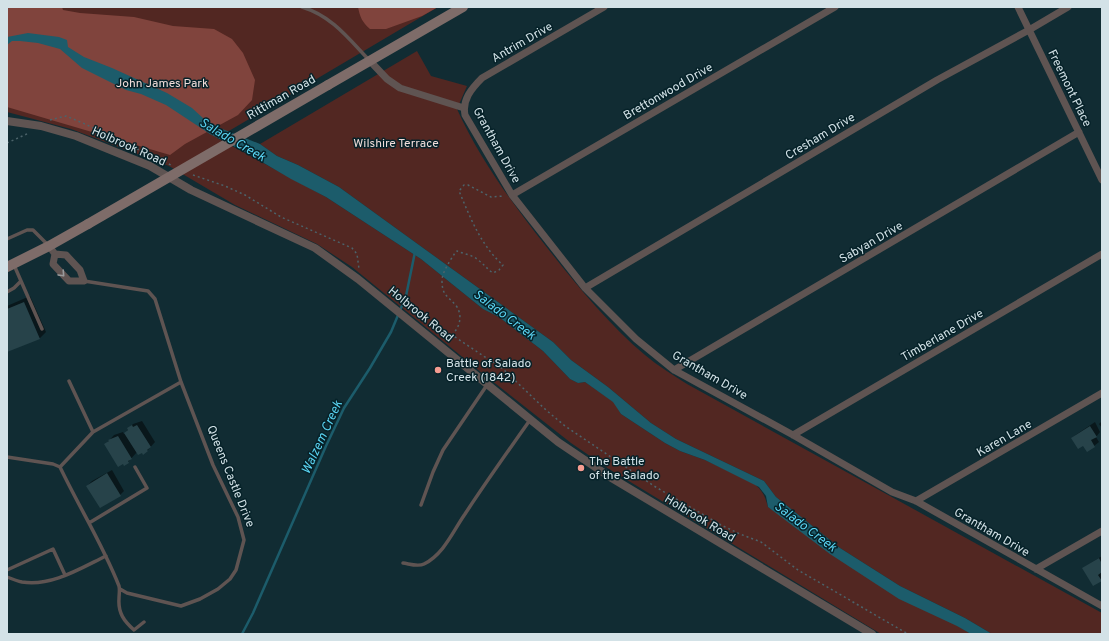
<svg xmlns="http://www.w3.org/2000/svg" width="1109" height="641" viewBox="0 0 1109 641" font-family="Overpass,sans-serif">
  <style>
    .green { fill: #522722 }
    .forest { fill: #80443d }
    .water { fill: #1c5c6b }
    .shadow { fill: #0007 }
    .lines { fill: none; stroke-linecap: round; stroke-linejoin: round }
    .stream { stroke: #1c5c6b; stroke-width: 2.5 }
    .building { fill: #27434a }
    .path { stroke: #4c636a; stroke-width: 1.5; stroke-dasharray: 2 3; stroke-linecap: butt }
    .service { stroke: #5f5452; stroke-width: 3.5 }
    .minor { stroke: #5f5452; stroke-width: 7 }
    .tertiary { stroke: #5f5452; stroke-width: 8 }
    .secondary { stroke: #7e6c69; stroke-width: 10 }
    .secondary-bridge { stroke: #7e6c69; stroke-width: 10 }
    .oneway { stroke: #999b9c }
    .poi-dot { fill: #f59c91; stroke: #062229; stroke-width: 1.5 }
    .labels { text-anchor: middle; stroke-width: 3; stroke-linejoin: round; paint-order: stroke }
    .street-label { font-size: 12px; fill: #d3e2e7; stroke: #062229 }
    .park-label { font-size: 12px; fill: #f1ddda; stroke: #062229 }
    .poi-label { font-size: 12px; fill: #d3e2e7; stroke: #062229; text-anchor: start }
    .water-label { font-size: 13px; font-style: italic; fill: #5ad3f1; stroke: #062229 }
  </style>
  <rect width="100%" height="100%" fill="#112c33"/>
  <path class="green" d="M7,7H438L217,138L326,197L421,259L483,309L499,317L543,351L570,379L578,383L585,382L614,402L621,414L665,443L680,451L705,460L752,482C762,489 765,496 768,507L971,634H881L609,469L571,443L482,373L352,267L317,244L235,205L169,166L71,129L7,112Z
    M417,51L431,76L467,86L457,109C479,158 512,203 545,245C574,282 609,325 645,355C658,366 673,375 687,384L1102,613V634H992L965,618L900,586L840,548L776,497L764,481L676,439L651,423L608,387L571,360L553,342L339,187L298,165L277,156L260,144Z"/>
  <path class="forest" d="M7,7H62L63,10L80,13L134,17L173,26L214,29L232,39L243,53L255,80L252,100L238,115L185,144L170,155L7,107Z
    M358,7H438L422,16L386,29H370C362,22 360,17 358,7Z"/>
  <path class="water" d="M28,33L59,37L67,40L68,47L84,57L112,68L167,93L192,108L204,119L220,128L260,144L277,156L298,165L339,187L553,342L571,360L608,387L651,423L676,439L764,481L776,497L840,548L900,586L965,618L992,634H971L957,626L899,599L830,554L768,507L766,496L759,487L705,460L680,451L665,443L621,414L613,402L585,382L578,383L570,379L543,351L499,317L483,309L421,259L326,197L291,179L247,153L210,134L166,105L141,94L126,90L82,68L60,49L38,43L20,41H12L7,45V37Z"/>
  <path class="shadow" d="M30,296L46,332L40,338L7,351V306Z
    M142,421L155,442L147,451L137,452L128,462L106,444L114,435L123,432L124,434L133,424Z
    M1102,421V428L1099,424Z
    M1095,422L1100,432L1096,437L1099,442L1094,446L1084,445L1072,438L1077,434Z
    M112,470L124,491L120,495L87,486L92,481Z
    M1102,556V579L1101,580L1083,568Z"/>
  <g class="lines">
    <path class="stream" d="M242,634L253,613L326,446L344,408L370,368L391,332L406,296L415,252"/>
  </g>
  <path class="building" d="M24,302L40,339L7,352V309Z
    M132,425L133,427L137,425L151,447L147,450L148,451L143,455L142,453L138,455L124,433L128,430L127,428Z
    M1090,426L1097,437L1091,440L1095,447L1087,452L1083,446L1078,449L1071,438Z
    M118,436L132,459L128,461L129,463L124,466L123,464L118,467L104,444L109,441L108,440Z
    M107,473L121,496L100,508L86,486Z
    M1099,558L1102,564V572L1098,575L1102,581L1093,586L1082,568Z"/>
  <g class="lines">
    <path class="path" d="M50,120L66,116L85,124L171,165
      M7,143L29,133
      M193,175L225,186L245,195L281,217L352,248L357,254L359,269
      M436,331L444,332L452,335L503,369L546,410L565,426L654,486L721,525L740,534L761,542L798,570L908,634
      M452,335C459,328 463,317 457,307C450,297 442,297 442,281C442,272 450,261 455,253L457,251C464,254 473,255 478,260C484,264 487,269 493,273L499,270L503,265C481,246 470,217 459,191L464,185H468L491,197L504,196"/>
    <path class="service" d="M302,7C332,16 349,39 369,60
      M7,239L27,230H33L48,245
      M14,265L42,329
      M84,281L148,291L155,299L181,382L213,465L238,517L244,540L236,570L230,579L218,589L200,599L181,606L127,593L120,589
      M7,292L14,288L21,281
      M69,381L93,432
      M7,457L53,464L60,467C79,507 103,545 119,586C120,590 119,594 119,599C118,613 124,621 134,630L144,622
      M60,467L93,432L181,382
      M421,505L433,472L443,450L487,385
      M89,523L147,488L135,467
      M403,563C410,564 418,567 424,564C444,554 453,531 465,514C486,482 508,451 530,420
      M7,570L53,549L65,575
      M7,577C12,579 17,581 22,582C51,587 81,568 106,556"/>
    <path class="minor" d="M604,7L482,78C471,89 462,100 465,115L512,195L585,288L636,339L674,370L793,435L892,492L916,501L1102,606
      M1018,7L1102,180
      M370,61L387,79L400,88L464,108
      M512,195L835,7
      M49,246L55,254L66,255L80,270L84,281H69L53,264L55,254
      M585,288L937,80L1029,30L1068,7
      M674,370L1079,132
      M793,435L1102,254
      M916,501L1102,393
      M1036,569L1102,531"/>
    <path class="tertiary" d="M7,121L41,126L76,136L150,166L191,190L315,248L358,279L558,442L610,477L872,634"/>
    <path class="secondary" d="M328,85L463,7
      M7,267L49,246L88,224"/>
    <path class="secondary-bridge" d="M88,224L328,85"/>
  </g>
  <defs><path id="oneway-chevron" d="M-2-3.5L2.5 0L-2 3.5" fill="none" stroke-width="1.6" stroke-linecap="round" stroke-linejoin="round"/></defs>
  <use class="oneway" href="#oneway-chevron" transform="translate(62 274) rotate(47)"/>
  <g class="poi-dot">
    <circle cx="438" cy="370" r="4"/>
    <circle cx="581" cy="468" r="4"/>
  </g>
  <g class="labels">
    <g class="street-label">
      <text transform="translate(522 42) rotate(-30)" y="4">Antrim Drive</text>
      <text transform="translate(1070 88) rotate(64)" y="4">Freemont Place</text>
      <text transform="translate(668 91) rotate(-30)" y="4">Brettonwood Drive</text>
      <text transform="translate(281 97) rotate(-30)" y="4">Rittiman Road</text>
      <text transform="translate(820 136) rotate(-31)" y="4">Cresham Drive</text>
      <text transform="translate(497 145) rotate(61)" y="4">Grantham Drive</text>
      <text transform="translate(129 146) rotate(24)" y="4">Holbrook Road</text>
      <text transform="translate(871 242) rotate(-30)" y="4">Sabyan Drive</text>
      <text transform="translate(421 314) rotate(39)" y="4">Holbrook Road</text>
      <text transform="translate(942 335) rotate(-30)" y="4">Timberlane Drive</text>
      <text transform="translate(710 375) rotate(30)" y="4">Grantham Drive</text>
      <text transform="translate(1004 438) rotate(-30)" y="4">Karen Lane</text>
      <text transform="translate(231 476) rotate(68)" y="4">Queens Castle Drive</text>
      <text transform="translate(700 518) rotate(31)" y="4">Holbrook Road</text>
      <text transform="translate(992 532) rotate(30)" y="4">Grantham Drive</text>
    </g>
    <g class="park-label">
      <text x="162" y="87">John James Park</text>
      <text x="396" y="147">Wilshire Terrace</text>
    </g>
    <g class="poi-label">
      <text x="446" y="367">Battle of Salado<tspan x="446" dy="14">Creek (1842)</tspan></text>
      <text x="589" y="465">The Battle<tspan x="589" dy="14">of the Salado</tspan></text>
    </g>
    <g class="water-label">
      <text transform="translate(233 139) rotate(30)" y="5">Salado Creek</text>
      <text transform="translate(505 314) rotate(37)" y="5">Salado Creek</text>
      <text transform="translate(321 437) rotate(-65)" y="5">Walzem Creek</text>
      <text transform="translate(806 526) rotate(37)" y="5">Salado Creek</text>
    </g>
  </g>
  <rect width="1109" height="641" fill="none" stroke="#d3e2e7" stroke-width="16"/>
</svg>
